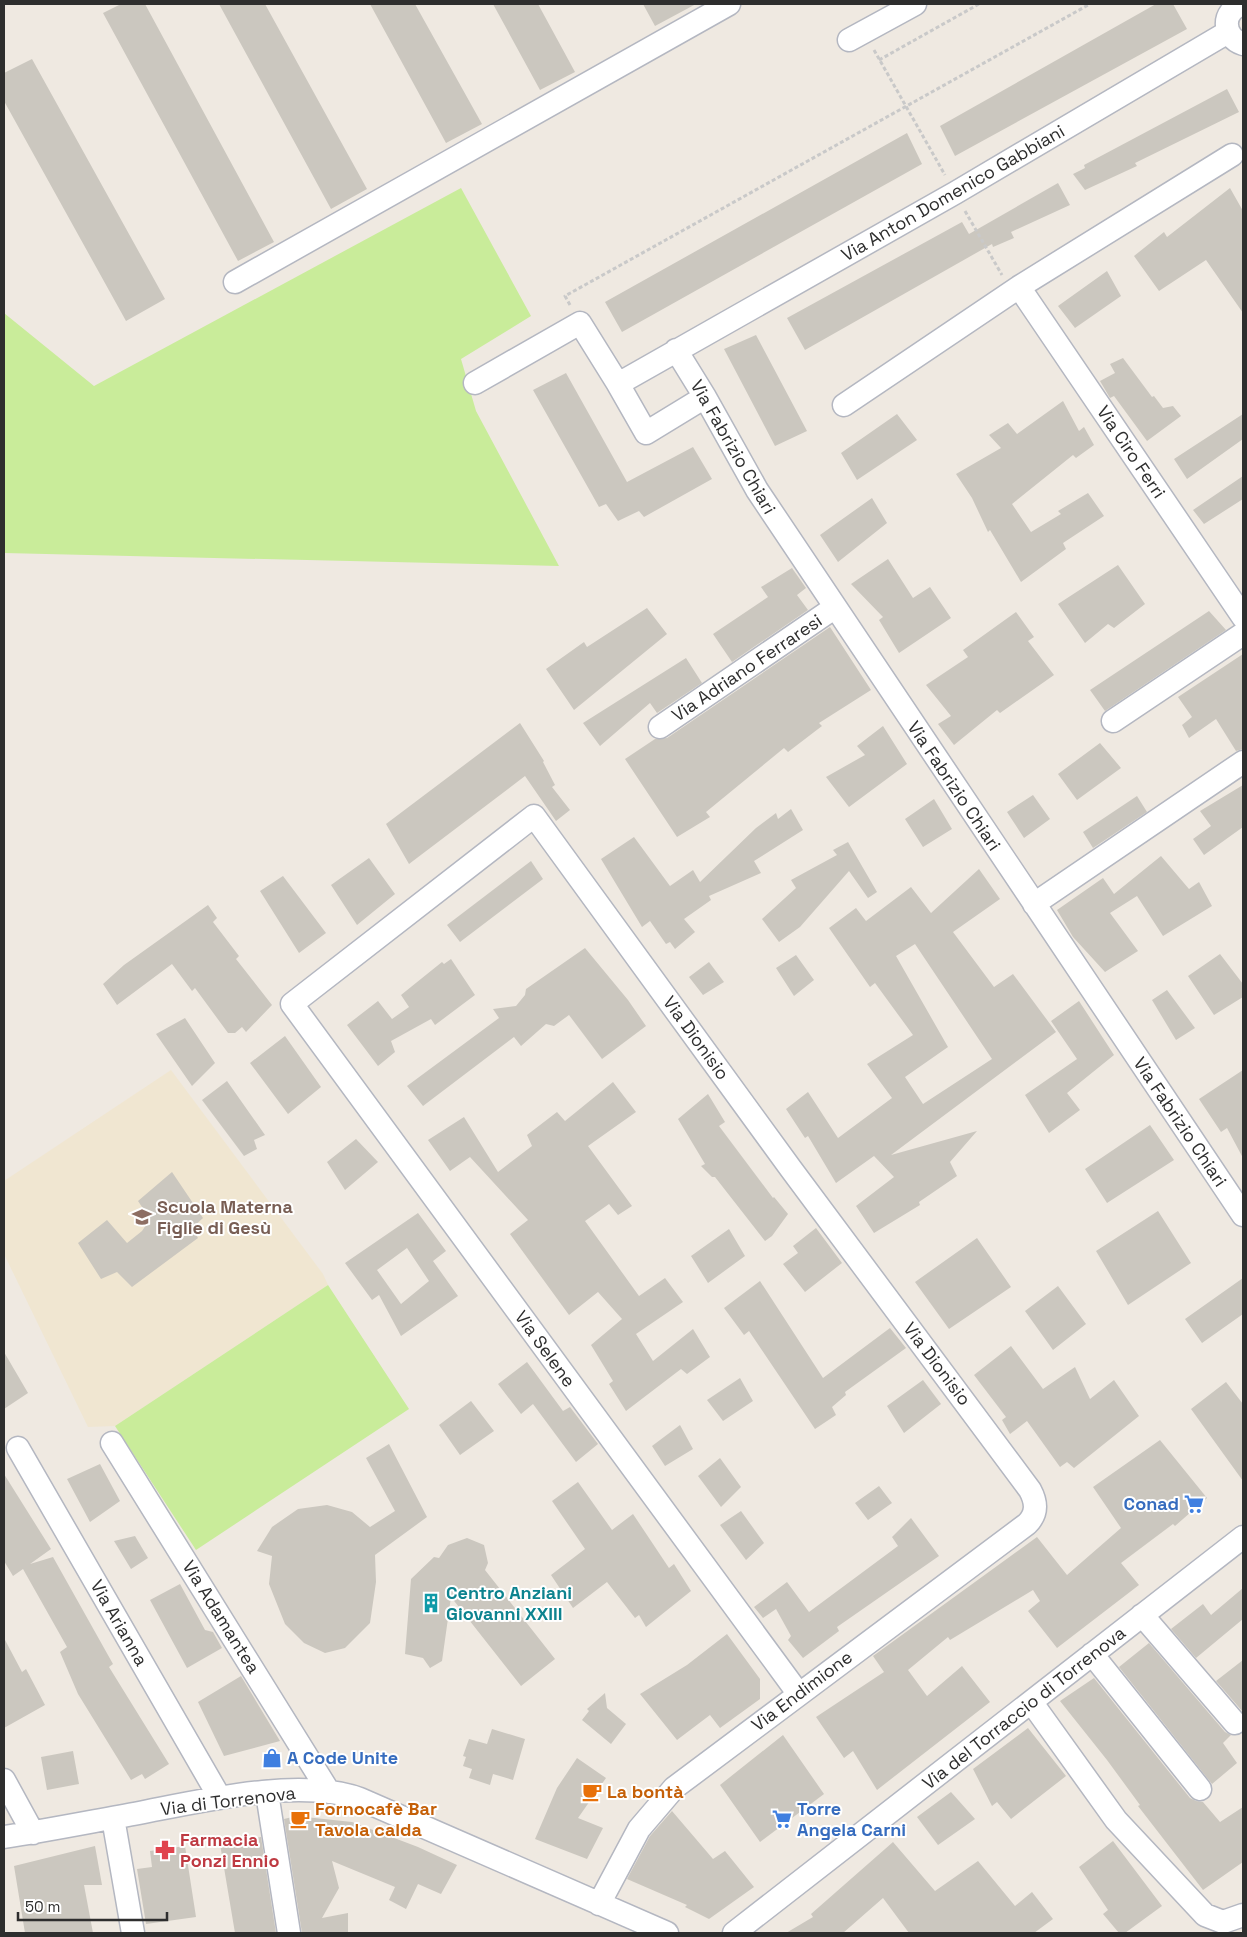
<svg xmlns="http://www.w3.org/2000/svg" width="1247" height="1937" viewBox="0 0 1247 1937" font-family="'Space Grotesk',sans-serif">
  <style>
    .education { fill: #f0e6d1 }
    .pitch { fill: #c9ec9a }
    .building { fill: #cbc7bf; fill-rule: evenodd }
    .lines { fill: none; stroke-linecap: round; stroke-linejoin: round }
    .minor-casing { stroke: #b4b7c1; stroke-width: 25 }
    .path { stroke: #c9c9c9; stroke-width: 3; stroke-dasharray: 4 2.5; stroke-linecap: butt }
    .minor { stroke: #fff; stroke-width: 22 }
    .labels { text-anchor: middle; stroke-width: 4; stroke-linejoin: round; paint-order: stroke }
    .street-label { font-size: 18px; fill: #2e2e2e; stroke: #fff }
    .education-label { font-size: 18px; font-weight: bold; fill: #785e54; stroke: #fff; text-anchor: start }
    .shop-label { font-size: 18px; font-weight: bold; fill: #366cbe; stroke: #fff; text-anchor: start }
    .culture-label { font-size: 18px; font-weight: bold; fill: #0d838f; stroke: #fff; text-anchor: start }
    .food-label { font-size: 18px; font-weight: bold; fill: #c56008; stroke: #fff; text-anchor: start }
    .health-label { font-size: 18px; font-weight: bold; fill: #be3a42; stroke: #fff; text-anchor: start }
  </style>
  <rect width="100%" height="100%" fill="#efe9e1"/>
  <path class="education" d="M171,1070L323,1274L328,1285L115,1426L88,1427L4,1254V1181Z"/>
  <path class="pitch" d="M461,188L531,316L461,359L476,411L559,566L4,553V313L94,386Z
    M328,1285L409,1409L196,1550L115,1426Z"/>
  <path class="building" d="M121,4H145L274,242L238,261L103,13Z
    M219,4H265L367,189L331,209Z
    M370,4H415L482,124L446,143Z
    M493,4H538L575,72L540,90Z
    M643,4H696L655,26Z
    M1156,4H1173L1187,29L955,156L940,126Z
    M32,59L165,299L126,321L4,101V73Z
    M1227,89L1239,112L1135,163L1137,166L1085,190L1073,174L1085,168L1084,165Z
    M907,133L922,164L622,332L605,302Z
    M1058,183L1070,205L1011,232L1014,238L993,247L992,244L805,350L787,318L962,222L969,234Z
    M1230,188L1243,211V313L1206,260L1159,291L1134,256L1164,232L1167,237Z
    M1107,271L1121,296L1075,328L1058,306Z
    M756,335L807,431L775,446L724,349Z
    M1123,358L1152,397L1154,396L1163,408L1173,406L1181,416L1147,441L1114,396L1110,398L1100,381L1115,373L1110,364Z
    M566,373L627,482L693,447L712,479L644,517L639,511L618,521L606,504L599,507L533,390Z
    M1063,401L1079,431L1084,427L1094,445L1076,458L1073,455L1012,504L1031,532L1061,514L1058,511L1088,493L1104,516L1063,543L1066,549L1021,582L990,530L988,532L972,498L956,474L1001,448L989,435L1008,423L1017,434Z
    M897,414L917,440L857,480L841,453Z
    M1243,414V439L1187,479L1174,459Z
    M1243,476V499L1204,524L1193,510Z
    M872,498L887,523L838,562L820,535Z
    M888,559L913,598L930,587L951,618L899,653L879,620L883,617L851,584Z
    M1118,565L1145,604L1114,628L1108,624L1085,643L1058,604Z
    M792,568L806,588L797,595L808,610L732,662L713,634L768,597L761,587Z
    M647,608L667,634L574,710L546,669L584,642L587,647Z
    M1209,611L1226,630L1105,711L1090,690Z
    M1016,612L1034,637L1028,641L1054,675L1000,713L997,710L954,745L938,724L951,716L926,685L968,657L963,650Z
    M830,627L871,690L819,723L822,726L788,752L784,748L706,812L710,817L677,837L625,759L655,739L667,738Z
    M1243,654V749L1236,751L1216,719L1189,738L1182,725L1192,717L1178,697Z
    M686,658L702,683L657,713L650,703L600,746L583,723Z
    M520,723L544,761L543,762L555,785L552,787L570,810L556,821L525,776L409,864L386,824Z
    M883,726L907,764L849,807L826,777L865,755L857,746Z
    M1100,743L1121,768L1077,800L1058,774Z
    M1243,785V827L1204,855L1193,839L1211,826L1200,811Z
    M1033,795L1050,819L1024,838L1007,812Z
    M1137,796L1147,812L1093,848L1083,832Z
    M934,799L952,829L923,847L905,819Z
    M791,809L803,830L754,861L761,873L709,896L711,900L684,919L695,932L675,949L670,942L666,944L650,921L642,927L601,859L634,837L670,886L693,870L700,882L756,828L776,813L778,819Z
    M848,842L877,892L868,898L849,871L800,927L779,942L762,919L796,888L791,880L837,855L833,850Z
    M1161,856L1189,889L1199,882L1212,906L1163,936L1137,896L1110,913L1138,951L1105,972L1073,937L1057,910L1103,878L1114,894Z
    M369,858L395,894L357,925L331,885Z
    M531,861L543,879L460,942L447,925Z
    M979,869L1000,899L953,932L994,987L1013,974L1056,1032L891,1155L977,1131L950,1162L957,1176L919,1202L920,1205L874,1233L856,1206L894,1177L874,1156L836,1183L808,1136L805,1138L786,1109L808,1092L838,1138L892,1098L867,1064L913,1035L875,983L870,987L829,928L856,908L866,921L911,887L931,913ZM915,944L992,1059L923,1104L905,1077L948,1047L896,956Z
    M283,876L326,933L299,953L260,891Z
    M208,905L217,918L213,922L239,956L236,959L272,1005L246,1032L242,1027L235,1033H228L195,988L192,991L172,964L117,1005L103,984L124,965Z
    M585,948L628,1000L646,1026L602,1059L569,1015L554,1026L546,1024L521,1046L514,1037L423,1106L407,1086L499,1018L493,1009L516,1006L525,995L526,989Z
    M1220,954L1243,984V997L1214,1015L1188,976Z
    M796,955L814,980L794,996L776,968Z
    M451,959L475,995L435,1025L431,1019L391,1041L395,1052L378,1066L347,1025L378,1001L392,1019L409,1007L401,995L442,962L444,964Z
    M709,962L724,982L703,995L689,977Z
    M1167,990L1195,1028L1176,1040L1152,1000Z
    M1079,1001L1114,1055L1067,1093L1080,1110L1049,1133L1025,1095L1077,1059L1051,1021Z
    M185,1018L215,1063L192,1086L156,1034Z
    M285,1036L321,1087L288,1114L250,1063Z
    M1243,1070V1158L1227,1128L1221,1132L1199,1099Z
    M227,1081L265,1135L254,1140L257,1149L244,1156L202,1100Z
    M613,1082L636,1112L588,1146L632,1206L618,1215L609,1204L585,1221L639,1296L665,1278L683,1302L636,1334L653,1361L693,1329L710,1357L687,1374L681,1369L626,1411L609,1384L613,1381L591,1345L622,1319L598,1292L569,1315L510,1234L528,1220L470,1157L450,1171L428,1140L464,1117L498,1172L532,1146L527,1135L557,1112L565,1121Z
    M708,1094L725,1122L719,1126L773,1198L774,1197L788,1214L772,1236L765,1241L715,1177H712L701,1166L705,1164L678,1119Z
    M1150,1125L1174,1160L1107,1203L1085,1169Z
    M356,1139L378,1162L345,1190L327,1162Z
    M172,1172L203,1218L192,1228L198,1238L132,1287L117,1272L101,1279L78,1243L107,1220L127,1243L142,1231L150,1219L138,1201Z
    M1158,1211L1191,1263L1128,1305L1096,1251Z
    M418,1213L446,1251L433,1261L458,1296L401,1336L379,1295L372,1300L345,1263ZM407,1248L429,1281L401,1304L377,1270Z
    M816,1228L842,1263L805,1292L783,1264L798,1253L793,1246Z
    M729,1229L745,1256L708,1283L691,1256Z
    M977,1238L1011,1287L949,1329L915,1282Z
    M1243,1278V1314L1202,1343L1185,1319Z
    M760,1281L823,1378L890,1328L906,1348L845,1392L846,1395L832,1407L836,1415L815,1429L749,1331L744,1335L724,1308Z
    M1058,1286L1086,1324L1053,1350L1025,1311Z
    M1011,1346L1043,1389L1075,1367L1090,1399L1114,1380L1139,1416L1074,1468L1067,1462L1060,1467L1027,1421L1010,1434L1002,1420L1006,1417L974,1375Z
    M4,1352L28,1393L4,1409Z
    M527,1362L563,1411L570,1407L598,1444L576,1462L533,1404L521,1414L498,1384Z
    M740,1378L753,1401L723,1421L707,1400Z
    M923,1380L941,1404L904,1433L887,1406Z
    M1226,1382L1243,1404V1481L1191,1409Z
    M471,1401L494,1431L460,1455L439,1425Z
    M680,1425L693,1449L665,1466L652,1446Z
    M1160,1440L1207,1498L1175,1526L1173,1524L1121,1563L1139,1585L1057,1648L1028,1611L1040,1601L1033,1590L950,1640L948,1637L908,1670L927,1696L962,1666L990,1702L877,1790L853,1751L844,1758L816,1717L884,1672L873,1656L1037,1537L1067,1575L1121,1528L1093,1487Z
    M389,1444L427,1517L375,1555L376,1582L370,1623L345,1648L325,1653L304,1643L285,1624L269,1584L272,1556L257,1551L272,1527L298,1509L327,1505L352,1512L370,1527L395,1511L366,1458Z
    M720,1458L741,1487L721,1507L698,1476Z
    M100,1464L120,1501L90,1522L67,1479Z
    M4,1474L51,1549L30,1564L53,1557L113,1664L109,1667L169,1764L145,1779L142,1774L131,1780L78,1694L60,1652L67,1647L23,1569L13,1576L4,1561Z
    M578,1482L612,1530L633,1514L669,1568L674,1564L691,1591L646,1627L639,1615L635,1618L607,1582L573,1608L551,1575L585,1549L552,1501Z
    M879,1486L892,1503L868,1520L855,1503Z
    M741,1511L764,1543L746,1560L720,1525Z
    M911,1518L939,1556L837,1627L839,1631L803,1658L788,1640L791,1636L776,1609L763,1618L754,1607L787,1582L809,1612L898,1546L892,1537Z
    M135,1536L148,1558L131,1569L114,1541Z
    M467,1538L484,1545L488,1563L485,1570L555,1659L521,1686L451,1597L442,1661L430,1668L423,1658L405,1654L411,1579L434,1557L439,1558L448,1545Z
    M180,1584L205,1630L213,1632L222,1648L187,1668L150,1600Z
    M1243,1588V1619L1196,1658L1171,1629L1203,1604L1211,1615Z
    M727,1634L760,1679V1699L720,1728L710,1715L677,1740L640,1694L687,1665Z
    M4,1638L22,1672L26,1669L45,1705L4,1728Z
    M1149,1643L1225,1732L1231,1735L1223,1743L1237,1763L1212,1784L1119,1667Z
    M1243,1660V1712L1216,1681Z
    M241,1676L280,1741L224,1756L198,1702Z
    M1094,1678L1190,1798L1196,1801L1203,1802L1220,1822L1243,1807V1862L1203,1890L1138,1806L1140,1805L1107,1760L1060,1701Z
    M605,1693L607,1708L626,1724L611,1744L582,1720L589,1711L587,1709Z
    M1028,1728L1066,1776L1011,1819L997,1802L992,1806L973,1769Z
    M492,1729L525,1739L513,1780L493,1774L490,1785L469,1778L472,1769L463,1766L466,1757L463,1756L469,1739L487,1744Z
    M783,1735L824,1794L760,1842L720,1785Z
    M73,1751L79,1784L47,1790L41,1757Z
    M577,1758L606,1778L578,1818L603,1828L587,1859L535,1839L557,1788Z
    M951,1792L975,1819L938,1845L917,1817Z
    M672,1811L713,1859L725,1851L754,1887L709,1919L685,1907L687,1905L627,1879L650,1836Z
    M296,1816L352,1822L418,1847L457,1865L441,1894L418,1884L406,1909L389,1900L395,1887L332,1861L339,1888L322,1918L348,1913V1933H302L284,1819Z
    M261,1837L276,1933H235L220,1844Z
    M1113,1841L1162,1906L1125,1933H1119L1103,1914L1108,1910L1079,1867Z
    M893,1842L935,1891L978,1861L1015,1906L1032,1892L1053,1919L1034,1933H909L883,1898L843,1933H786L813,1917L811,1914Z
    M95,1846L102,1885H84L93,1933H25L14,1866Z
    M185,1846L196,1917L146,1924L137,1869L152,1867L150,1851Z"/>
  <g class="lines">
    <defs>
      <path id="minor" d="M1243,4C1221,11 1222,37 1243,44
        M849,40L915,4
        M235,282L729,4
        M1019,287L1243,617
        M676,350L705,397L757,490L1243,1215
        M475,383L580,323L618,384
        M705,397L646,433L618,384L955,193L1228,32
        M844,405L1019,287L1232,155
        M1113,721L1243,634
        M660,727L834,608
        M1034,904L1243,762
        M112,1443L329,1792
        M18,1448L220,1798
        M1142,1615L1235,1723
        M1092,1654L1200,1789
        M1032,1703L1116,1820L1205,1915L1223,1922L1243,1915
        M4,1780L33,1833
        M267,1793L289,1933
        M113,1818L133,1933
        M4,1837C49,1830 94,1821 139,1813C201,1801 300,1777 360,1799L667,1933
        M599,1904L639,1829L674,1788L1027,1524C1037,1514 1037,1503 1030,1490L791,1169L534,816L292,1004L798,1693
        M734,1933L1243,1537"/>
    </defs>
    <use href="#minor" class="minor-casing"/>
    <path class="path" d="M874,50L945,175
      M879,60L979,4
      M965,211L1002,275
      M570,305L565,296L1090,4"/>
    <use href="#minor" class="minor"/>
  </g>
  <defs>
    <symbol id="school-bare" viewBox="-9 -9 18 18"><path d="M0-5L7-2L0 1L-7-2ZM-4 1L0 2.5L4 1V4Q0 6-4 4Z" fill="#8d6e63" stroke="#fff" stroke-width="2.5" paint-order="stroke"/></symbol>
    <symbol id="supermarket-bare" viewBox="-9 -9 18 18"><path d="M-6-5.5h2.5l.6 2H6L4.5 2H-2.5L-4.4-4H-6ZM-1.5 3.2a1.3 1.3 0 1 0 .1 0ZM3 3.2a1.3 1.3 0 1 0 .1 0Z" fill="#3f7fe0" stroke="#fff" stroke-width="2.5" paint-order="stroke"/></symbol>
    <symbol id="building-bare" viewBox="-9 -9 18 18"><path d="M-4-6H4V6H1V3H-1V6H-4ZM-2.5-4.3h1.7v1.8h-1.7ZM.8-4.3h1.7v1.8H.8ZM-2.5-1h1.7V.8h-1.7ZM.8-1h1.7V.8H.8Z" fill="#0f9aa8" stroke="#fff" stroke-width="2.5" paint-order="stroke"/></symbol>
    <symbol id="shop-bare" viewBox="-9 -9 18 18"><path d="M-5-2.5h2.3a2.7 3.5 0 0 1 5.4 0H5L5.5 6h-11ZM-1.5-2.5h3a1.5 2.3 0 0 0-3 0Z" fill="#3f7fe0" stroke="#fff" stroke-width="2.5" paint-order="stroke"/></symbol>
    <symbol id="cafe-bare" viewBox="-9 -9 18 18"><path d="M-5.5-4.5H6V0H3Q3 3.5 0 3.5H-2.5Q-5.5 3.5-5.5 0ZM3-3.2v2h1.7v-2ZM-6 4.5H4V6H-6Z" fill="#e8710a" stroke="#fff" stroke-width="2.5" paint-order="stroke"/></symbol>
    <symbol id="pharmacy-bare" viewBox="-9 -9 18 18"><path d="M-2-6h4v4h4v4h-4v4h-4v-4h-4v-4h4Z" fill="#e0444e" stroke="#fff" stroke-width="2.5" paint-order="stroke"/></symbol>
  </defs>
  <g fill-rule="evenodd">
    <use href="#school-bare" x="128" y="1203" width="28" height="28"/>
    <use href="#supermarket-bare" x="1180" y="1490" width="28" height="28"/>
    <use href="#building-bare" x="417" y="1589" width="28" height="28"/>
    <use href="#shop-bare" x="258" y="1744" width="28" height="28"/>
    <use href="#cafe-bare" x="578" y="1778" width="28" height="28"/>
    <use href="#cafe-bare" x="286" y="1805" width="28" height="28"/>
    <use href="#supermarket-bare" x="768" y="1805" width="28" height="28"/>
    <use href="#pharmacy-bare" x="151" y="1836" width="28" height="28"/>
  </g>
  <g class="labels">
    <g class="street-label">
      <text transform="translate(953 193) rotate(-30)" y="6">Via Anton Domenico Gabbiani</text>
      <text transform="translate(733 447) rotate(60)" y="6">Via Fabrizio Chiari</text>
      <text transform="translate(1131 452) rotate(56)" y="6">Via Ciro Ferri</text>
      <text transform="translate(747 668) rotate(-34)" y="6">Via Adriano Ferraresi</text>
      <text transform="translate(954 786) rotate(56)" y="6">Via Fabrizio Chiari</text>
      <text transform="translate(696 1038) rotate(54)" y="6">Via Dionisio</text>
      <text transform="translate(1180 1122) rotate(56)" y="6">Via Fabrizio Chiari</text>
      <text transform="translate(545 1349) rotate(54)" y="6">Via Selene</text>
      <text transform="translate(937 1364) rotate(53)" y="6">Via Dionisio</text>
      <text transform="translate(221 1617) rotate(58)" y="6">Via Adamantea</text>
      <text transform="translate(119 1623) rotate(60)" y="6">Via Arianna</text>
      <text transform="translate(802 1691) rotate(-37)" y="6">Via Endimione</text>
      <text transform="translate(1024 1708) rotate(-38)" y="6">Via del Torraccio di Torrenova</text>
      <text transform="translate(228 1801) rotate(-7)" y="6">Via di Torrenova</text>
    </g>
    <g class="education-label">
      <text x="157" y="1213">Scuola Materna<tspan x="157" dy="21">Figlie di Gesù</tspan></text>
    </g>
    <g class="shop-label">
      <text x="1179" y="1510" text-anchor="end">Conad</text>
      <text x="287" y="1764">A Code Unite</text>
      <text x="797" y="1815">Torre<tspan x="797" dy="21">Angela Carni</tspan></text>
    </g>
    <g class="culture-label">
      <text x="446" y="1599">Centro Anziani<tspan x="446" dy="21">Giovanni XXIII</tspan></text>
    </g>
    <g class="food-label">
      <text x="607" y="1798">La bontà</text>
      <text x="315" y="1815">Fornocafè Bar<tspan x="315" dy="21">Tavola calda</tspan></text>
    </g>
    <g class="health-label">
      <text x="180" y="1846">Farmacia<tspan x="180" dy="21">Ponzi Ennio</tspan></text>
    </g>
  </g>
  <rect width="1247" height="1937" fill="none" stroke="#2e2e2e" stroke-width="10"/>
  <path d="M18 1912v8h149v-8" fill="none" stroke="#2e2e2e" stroke-width="2.5"/>
  <text x="25" y="1912" font-size="15" fill="#2e2e2e" stroke="#ffffff" stroke-width="4" paint-order="stroke">50 m</text>
</svg>
